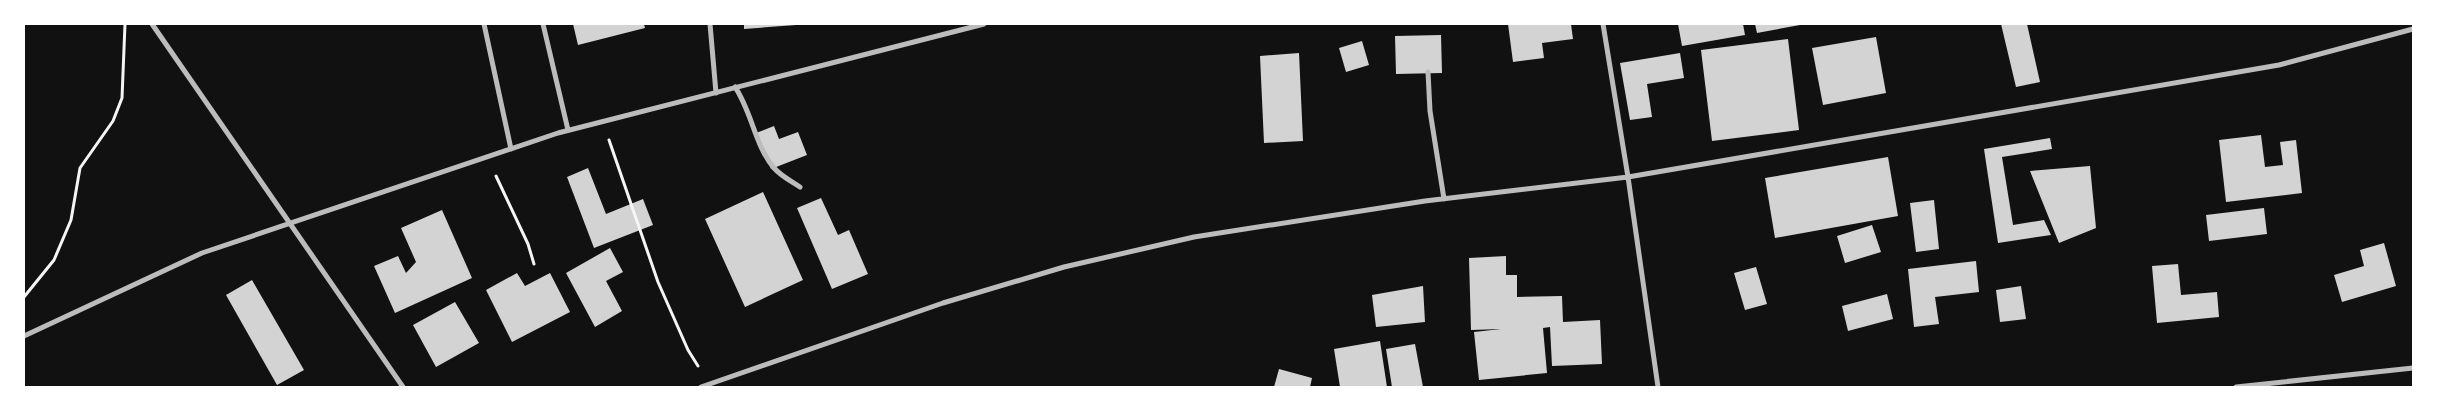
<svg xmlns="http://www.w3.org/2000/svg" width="2437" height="411" viewBox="0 0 2437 411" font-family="'Exo 2',sans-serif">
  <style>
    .building { fill: #d3d3d3 }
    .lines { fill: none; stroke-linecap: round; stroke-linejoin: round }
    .path { stroke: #f5f5f5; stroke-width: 3 }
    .minor { stroke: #bcbcbc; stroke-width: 5 }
  </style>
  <rect width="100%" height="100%" fill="#111"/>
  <path class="building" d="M573,24H644L645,28L578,45Z
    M744,24H796V25L744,29Z
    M1508,24H1571L1573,39L1542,43L1544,58L1513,62Z
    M1678,24H1743L1745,35L1682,46Z
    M1755,24H1800V25L1757,33Z
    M2001,24H2027L2040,82L2016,87Z
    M1441,35L1442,73L1396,74L1395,36Z
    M1876,37L1886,93L1823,105L1812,48Z
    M1788,39L1799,130L1712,141L1701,50Z
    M1362,41L1369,65L1346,72L1339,48Z
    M1299,53L1303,141L1264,143L1260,56Z
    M1680,53L1684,78L1647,84L1652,117L1630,120L1620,63Z
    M774,126L779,139L798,132L807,155L771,169L756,133Z
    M2261,135L2265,167L2283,165L2280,142L2296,140L2302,193L2226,202L2219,140Z
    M2050,138L2052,149L2002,157L2013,225L2044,220L2051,235L1998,243L1984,149Z
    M1888,157L1898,216L1775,238L1765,178Z
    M2090,166L2096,228L2059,243L2030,171Z
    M588,168L606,214L643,199L653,225L594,248L567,177Z
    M763,192L803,280L745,307L705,219Z
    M821,198L838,235L849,230L868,274L832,289L797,208Z
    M1934,200L1939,249L1916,252L1910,203Z
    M2264,208L2267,234L2209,241L2206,215Z
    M442,210L472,278L395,313L374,266L398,256L406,273L416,262L401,228Z
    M1872,225L1881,252L1845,263L1837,236Z
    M2384,243L2396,286L2342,302L2334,275L2364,266L2360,250Z
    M610,248L623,272L606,281L622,311L595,327L566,273Z
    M1506,256V275H1517V297L1562,296L1563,322L1600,320L1602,364L1552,366L1550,327L1543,328L1547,373L1479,380L1474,332L1501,329L1471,330L1469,258Z
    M1976,261L1979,292L1935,297L1939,324L1914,327L1908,269Z
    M2178,264L2181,295L2217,292L2219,317L2157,323L2152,266Z
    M1756,267L1767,304L1745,310L1734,273Z
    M517,273L525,286L550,273L570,312L512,342L486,290Z
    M252,280L304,370L277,385L226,295Z
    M1423,286L1425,322L1376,327L1372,295Z
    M2021,286L2026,319L2000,322L1996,290Z
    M1887,294L1893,319L1848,331L1842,306Z
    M455,302L479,343L436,367L413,325Z
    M1380,341L1387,387H1340L1334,349Z
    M1415,344L1423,387H1392L1386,349Z
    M1279,369L1312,378L1310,387H1274Z"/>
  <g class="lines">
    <path class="path" d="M609,140L658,282L688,350L698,366
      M496,176L528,244L534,264
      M24,297L54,260L71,220L80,168L113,121L122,98L125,24"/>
    <path class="minor" d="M152,24L403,387
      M484,24L511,149
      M543,24L568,130
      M710,24L716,93
      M1603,24L1628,177L1658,387
      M1428,72L1430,111L1444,199
      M735,87C752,112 755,146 774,168C781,176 791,181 800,187
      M24,336L202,253L558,133L984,24
      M701,387L943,303L1064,267L1194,237L1425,201L1628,177L2279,65L2413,29
      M2236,387L2413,368"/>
  </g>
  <rect width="2437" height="411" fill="none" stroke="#ffffff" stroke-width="50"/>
</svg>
